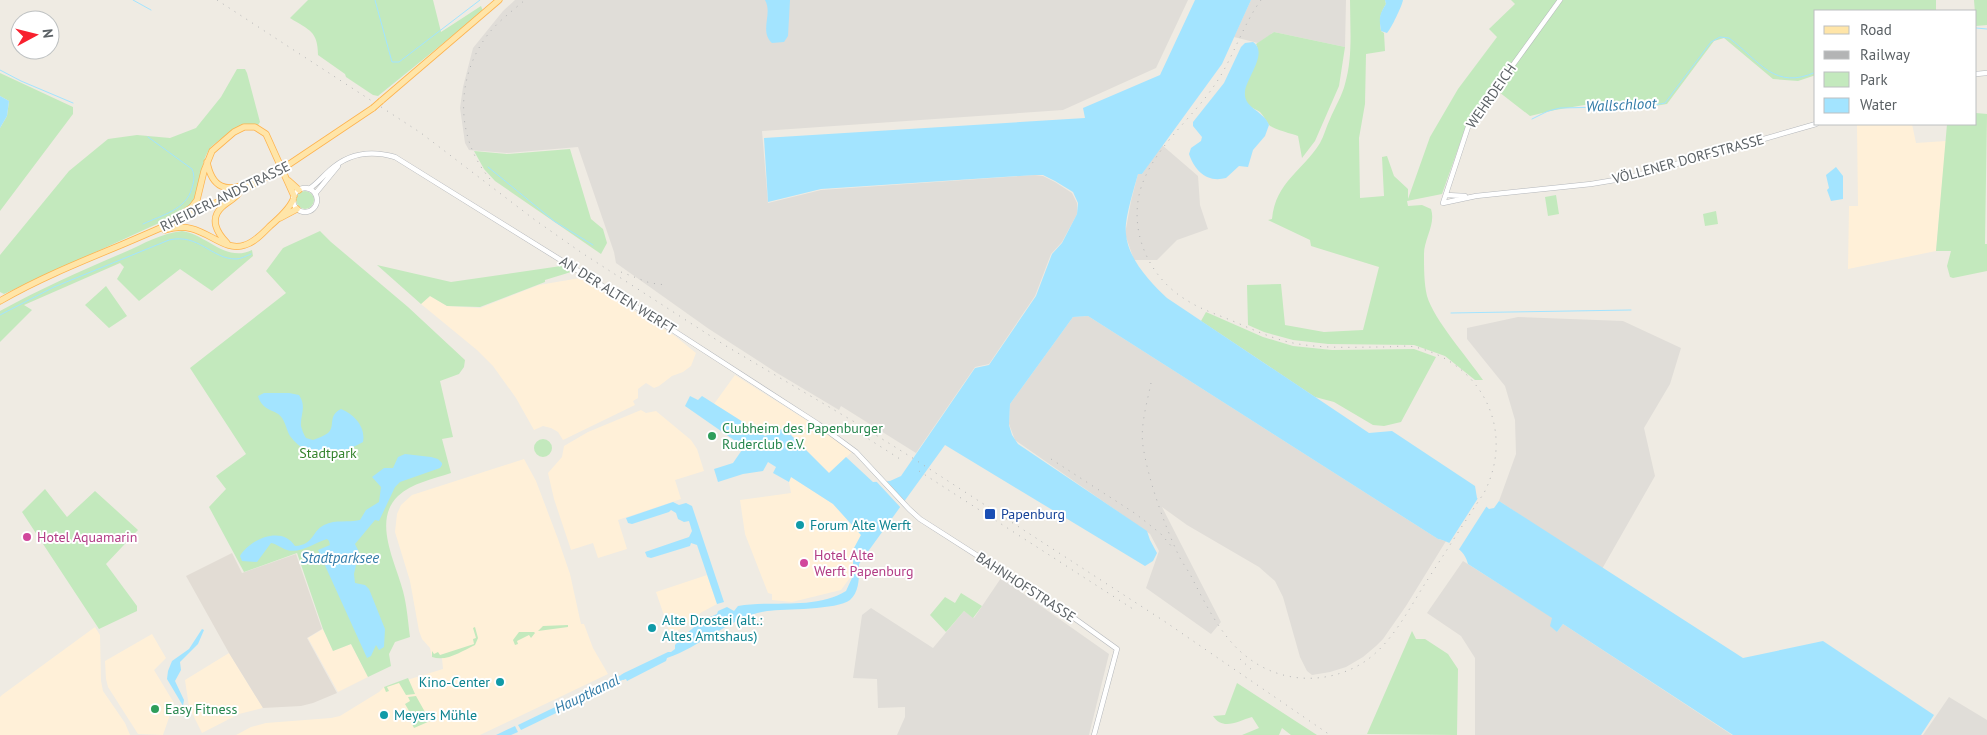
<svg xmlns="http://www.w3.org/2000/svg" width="1987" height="735" viewBox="0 0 1987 735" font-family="'PT Sans',sans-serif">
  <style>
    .commercial { fill: #fff0d8 }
    .industrial { fill: #e0ddd8 }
    .education { fill: #e2dcd4 }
    .green { fill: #c3e9bd }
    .water { fill: #a3e4ff }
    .pier { fill: #efebe3 }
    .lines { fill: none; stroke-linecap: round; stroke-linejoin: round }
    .stream { stroke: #a3e4ff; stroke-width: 1 }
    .canal { stroke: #a3e4ff; stroke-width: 5 }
    .minor-casing { stroke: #b4b7bb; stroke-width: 5.5 }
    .major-casing { stroke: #feb34e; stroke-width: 7 }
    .minor { stroke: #fff; stroke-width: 4.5 }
    .major { stroke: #ffe5a8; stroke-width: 5.5 }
    .rail { stroke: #b3b4b5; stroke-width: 1; stroke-dasharray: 1 6; stroke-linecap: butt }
    .major-bridge-casing { stroke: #feb34e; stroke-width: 7; stroke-linecap: butt }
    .major-bridge { stroke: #ffe5a8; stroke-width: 5.5 }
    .leisure-dot { fill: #2e9e5b; stroke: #fff; stroke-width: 2 }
    .transit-dot { fill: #1a4fb4; stroke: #fff; stroke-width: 2 }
    .culture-dot { fill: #0f9aa8; stroke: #fff; stroke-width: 2 }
    .hotel-dot { fill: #d1479c; stroke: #fff; stroke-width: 2 }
    .labels { text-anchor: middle; stroke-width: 4; stroke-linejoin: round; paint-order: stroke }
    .street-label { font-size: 14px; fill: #5b6165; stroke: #fff }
    .leisure-label { font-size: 14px; fill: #27864d; stroke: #fff; text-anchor: start }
    .park-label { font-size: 14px; fill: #35832c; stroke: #fff }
    .transit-label { font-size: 14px; fill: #164399; stroke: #fff; text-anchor: start }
    .culture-label { font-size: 14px; fill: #0d838f; stroke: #fff; text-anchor: start }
    .hotel-label { font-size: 14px; fill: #b23c85; stroke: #fff; text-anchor: start }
    .water-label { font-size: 15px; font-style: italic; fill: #337ca8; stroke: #fff }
  </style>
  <rect width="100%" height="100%" fill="#efebe3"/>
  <path class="commercial" d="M1857,124H1912L1916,143L1946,141L1936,251L1848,269L1849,206H1858Z
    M580,278L675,336L696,353L691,366L683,372L672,376L659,386L654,388L646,383L638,389V398L633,401L635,405L563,440L558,432L551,428L543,426L534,430L516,398L493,366L477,350L421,304L430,296L447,306L480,308L539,285Z
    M735,375L817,427L852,452L829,473L784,428L765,436L714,404Z
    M641,410L646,413L656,411L691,440L697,449L704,471L675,480L681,499L618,520L627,549L598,558L593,543L571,550L554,499L548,473L562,457L564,446L588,432Z
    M524,459L536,481L558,539L570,574L581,624H584L593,648L608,674L480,735H236L251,727L266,723L331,718L340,716L379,692L384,687L443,669L442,658L432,657L430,648L422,639L419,631L410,581L395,532L397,514L401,505L412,495Z
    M791,477L833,504L861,535L854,548L852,578L849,579L841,590L792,602L772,600V594L768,593L745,534L740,500L791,493L789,482Z
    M707,575L717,604L702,612L671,636L656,592Z
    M95,627L100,635L101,681L103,691L125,723L130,735H0V697L2,695Z
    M323,629L333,651L351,644L368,677L338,692L308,638Z
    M152,634L166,658L154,670L174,703L163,735L138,734L108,687L106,679L105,661Z
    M229,653L263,708L239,714L202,733L189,707L185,680Z"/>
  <path class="industrial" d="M515,0H1188L1156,68L1063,110L762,131L768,203L821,190L1035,175L1043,176L1055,182L1072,193L1077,203V214L1062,242L1051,254L1035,296L989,364L975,367L916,453L841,406L839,410L777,373L709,329L616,263L614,252L578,147L507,153L469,150L465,143L460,108L463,87L473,48L503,11Z
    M1251,0H1346L1345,47L1274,32L1258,43L1234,37Z
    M1162,145L1198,176L1200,205L1208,229L1177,240L1157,260H1134L1125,234L1131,201L1138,174H1142Z
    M1088,316L1438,539L1446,541L1406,606L1383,639L1376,646L1363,657L1346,667L1330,672L1312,675L1307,671L1300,657L1283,597L1275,581L1259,567L1187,525L1162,507L1221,622L1211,634L1146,588L1159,551L1150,534L1015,440L1009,424L1010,404L1073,317Z
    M1518,317L1623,321L1681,348L1670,384L1644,428L1655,476L1602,569L1499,501L1516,454L1515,420L1505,386L1467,339V328Z
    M1463,561L1553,618L1557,632L1563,624L1732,735H1475V658L1461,636L1427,613Z
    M1001,578L1109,654L1089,735H897L905,717V707L878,708L877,679L853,678L862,615L871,608L933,648L964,611L974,618Z
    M1949,697L1987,720V735H1923Z"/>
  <path class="education" d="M232,553L242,573L296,554L322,629L307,638L337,693L313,703L301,706L263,708L229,653L186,576Z"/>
  <path class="green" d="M308,0H433L441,32L481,6L483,11L378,96L373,95L346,77L345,74L318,55C318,31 309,30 290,18Z
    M1350,0H1385L1386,4C1380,14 1379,19 1381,31L1384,33L1385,51L1366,54L1365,104L1359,138L1360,198L1384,196L1382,157L1387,156L1394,176L1408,189V199L1430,137L1458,89L1497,37L1489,29L1515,4L1511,0H1558L1466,126L1442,194L1407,201L1408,206L1422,205L1431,209C1436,224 1424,239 1424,254C1424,268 1424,283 1427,296C1434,320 1468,358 1483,380H1475L1445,356L1414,345L1328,344L1293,340L1264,332L1248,325L1247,285L1281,284L1285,325L1324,332L1363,330L1379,267L1311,246L1310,240L1268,220L1272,219C1276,181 1302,172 1320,143C1324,136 1326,127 1330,119C1335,107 1342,96 1345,84C1353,57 1350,28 1350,0Z
    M1563,0H1936V11H1816V75L1798,81L1773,79L1724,38L1714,41L1667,104L1642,108L1602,102L1555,110L1530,116L1499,92L1501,85Z
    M1974,0H1987V25L1976,26Z
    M1274,32L1345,47L1339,86L1315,141L1302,158L1298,136C1292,134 1273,129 1269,125C1266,121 1264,116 1260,112C1256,109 1250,108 1247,103C1235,87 1265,62 1256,44Z
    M237,69H245L247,73L260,122L258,125C244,123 236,126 226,135C221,139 215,143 211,147C199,162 203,183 194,199C189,209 180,213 170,218L4,294L0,292V255L69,171L108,139L137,135L170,138L196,128L221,97Z
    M0,73L73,107V114L0,211V128L7,116L9,101L0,96Z
    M1976,113L1987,114L1985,244H1987V271L1953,278L1950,277L1947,266L1951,251H1936L1947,124H1976Z
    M570,149L591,219L603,229L607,243L601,254L495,181L484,169L474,151L507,154Z
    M296 200a9 9 0 1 1 18 0a9 9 0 1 1-18 0Z
    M1556,195L1559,214L1548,216L1545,197Z
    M1716,211L1718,224L1705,226L1703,214Z
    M182,231C206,234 226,263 252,250L253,256L212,291L180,269L139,301L117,279L124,267L120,263L24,305L32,310L0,342V311C40,289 83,270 125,252C143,244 162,233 182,231Z
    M320,231L331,242L408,307L465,360L464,367L459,374L440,381L453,437L442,439L451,473C433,479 412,483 398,496C372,521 396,563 403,591C407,606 408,622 410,637L395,642L389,654L391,666L368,677L351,644L333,651L323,629L297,553L244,572L209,507L226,489L216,476L246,454L190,368L286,293L266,271L283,248Z
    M377,265L451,282L561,266L571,272L545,280V282L480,307L447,306L430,296L421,304Z
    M106,286L127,316L109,328L85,305Z
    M1206,312L1263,337L1293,346L1332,350L1414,349L1436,357L1401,422L1384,426L1373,425L1334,402L1315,397L1201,321Z
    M534 448a9 9 0 1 1 18 0a9 9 0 1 1-18 0Z
    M45,489L67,517L95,491L138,530L106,564L137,606V611L99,629L22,512Z
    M961,593L982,606L973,618L964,611L946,632L930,615L945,597L955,603Z
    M568,625V627L538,631L543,626Z
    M475,627L478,638L475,645C462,651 447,662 432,657V651L434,654L438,652L440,655L474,644L473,639L476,638L473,628Z
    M1412,631L1416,639H1425L1448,654L1458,669L1457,735L1367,734Z
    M519,632H534L535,633L531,638L529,635L517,641L518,644L515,645L513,640Z
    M408,678L415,694L406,695L399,683L387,687L389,691L386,692L384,687Z
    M1237,683L1317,735H1291L1282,728L1279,735H1242L1259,728L1252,717C1238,721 1223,731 1213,716L1225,715Z
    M416,696L430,721L414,728L409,718L412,716L405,704L410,701L408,697Z"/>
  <path class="water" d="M765,0H790L788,36L784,42L772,43C759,31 773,14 765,0Z
    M1195,0H1251L1222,64L1142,174H1138C1134,189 1124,220 1126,234C1128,259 1150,282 1167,298L1369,433L1392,431L1475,486L1477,498L1489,509L1494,508L1499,501L1743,658L1823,641L1934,715L1921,735H1733L1563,624L1557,632L1550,626L1552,618L1468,564C1465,550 1451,542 1438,539L1088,316L1073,317L1010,404L1009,425L1012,435L1018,444L1147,531L1150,540L1157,553L1153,561L1145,566L945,445L859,564C859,576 860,591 850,600C837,610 785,609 767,611C730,617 701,647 667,658L666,661L627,681L626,679L623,680L621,675L624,673L668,652H671L675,649V645C687,632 700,621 717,614L718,611L727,607L734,611L738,606C772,600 816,610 846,591L852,578L854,548L861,535L833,504L791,477L789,482L773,473L776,467L768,462L763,471L743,474L718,482L714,469L733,463L744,447L685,406L690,396L698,400L702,396L765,436L784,428L829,473L846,457L873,482L890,481L901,476L975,368L989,365L1036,296L1052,254L1062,243L1077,214L1078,203L1073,192L1055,181L1043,175H1035L821,189L768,202L764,138L1085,118L1083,108L1160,75Z
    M1385,0H1403C1402,6 1391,29 1387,33L1381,31C1379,18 1379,15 1386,4Z
    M1253,42C1269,53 1246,78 1245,92C1243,108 1264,111 1269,125L1265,136L1253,150L1248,167L1239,166L1226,178C1207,183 1195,171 1189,154L1191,148L1201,141L1202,137L1193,126V122L1224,83L1241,47L1245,43Z
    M0,96L9,101L7,116L0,128Z
    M1836,167L1843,176V199L1831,201L1827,190L1829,188L1826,175Z
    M264,393H289L299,395C307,407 300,415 301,426C302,430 304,435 306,438L313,440C318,438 324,436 328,433C336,426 327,416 341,409C354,414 366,427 363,442C339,456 309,462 290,436C287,431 286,424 282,418C277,409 263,413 258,396Z
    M405,454L431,457L438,459L442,463V465L440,468L400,482L395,487L379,521L375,520L355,544L359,552L354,574L355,583L365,585L369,589L385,629L384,647L379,650L376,645L371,656L367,658L318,550L330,545L329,541L327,539C314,543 300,554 287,550C281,548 277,544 271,543L257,562L242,561L240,556C250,539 282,525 295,546C314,545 311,532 324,525C336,519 348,523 360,520L366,510L379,502L381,487L372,477L384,468H393L398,457Z
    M673,502L679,505L686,503L692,506L724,602L717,604L697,545L691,543L690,546L651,558L647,557L645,552L689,537L692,531L689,521L684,522L678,519L676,513L671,510L669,512L632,524L628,523L626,518Z
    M202,629L204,630L198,644L180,662L181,670L175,681L184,700L183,706L167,679L168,671L172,661L189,649Z
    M611,680L614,685L521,730L518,725Z
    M515,726L518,732L511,735H496Z"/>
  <path class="pier" d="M885,479L906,503L902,509L875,480Z
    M1480,495L1488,504L1458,551L1448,545Z"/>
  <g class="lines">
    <path class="stream" d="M133,0L151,10
      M375,0L392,62H399L480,0
      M1976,28L1987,29
      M0,70L21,81L73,103
      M1532,119L1548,111L1560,108L1650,106L1665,103L1711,42L1720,37L1729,38C1760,61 1774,91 1816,72
      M488,167L554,221L593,245
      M143,224C162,215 186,210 192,188C194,181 195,176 192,169L148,137
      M1451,313L1631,310
      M0,315L54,287L169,240C199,233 211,259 236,259C241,259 246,256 251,254"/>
    <path class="canal" d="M608,684L627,675"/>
    <defs>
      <path id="minor" d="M1560,0L1468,127L1443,203L1476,196L1591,184L1627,178L1816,124
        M1976,74L1987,73
        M293 200a12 12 0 1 1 24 0a12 12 0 1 1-24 0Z
        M309,189C317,184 322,177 329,171C348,153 371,150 395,157L654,318L818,424L856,452L909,509L920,519L1067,613L1117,649L1094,735
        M315,194L338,166
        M1446,195L1465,196"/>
      <path id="major" d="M381,101L499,0
        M207,162C212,188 226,193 249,183
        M285,167L373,108
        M289,181L299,190
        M180,215L191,208L197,200L204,171L212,151L234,132L244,127H255L266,134L294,196
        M280,218L297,209
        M165,230C202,217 219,254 245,245C255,242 263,233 270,226C277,220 289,209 293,200
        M227,243C217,233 209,219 222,207C227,202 233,200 238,194
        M0,301C38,279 80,262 121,245C175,222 228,199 279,170"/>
    </defs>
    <use href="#minor" class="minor-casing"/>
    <use href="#major" class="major-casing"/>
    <use href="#minor" class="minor"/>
    <use href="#major" class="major"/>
    <path class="rail" d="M217,0L421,133L535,220L582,253L726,346L863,427L911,457L1164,621L1330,735
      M490,179C456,139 455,80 486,37C496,23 511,12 525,0
      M621,272L650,283L666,285
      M1151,383C1147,403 1140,426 1143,446C1148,479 1164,524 1178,554C1182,563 1189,571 1193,580C1207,607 1223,639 1247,657C1280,683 1325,685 1361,664C1392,645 1409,608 1428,579C1447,550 1465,521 1484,493C1516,430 1482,363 1415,347C1405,345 1393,347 1383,347C1354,347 1323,349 1293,343C1273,339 1254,330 1235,322C1219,315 1202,310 1188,301C1150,279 1129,234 1140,191C1152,149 1190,121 1214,86C1233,59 1242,26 1261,0
      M845,424L900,459
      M1051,459L1136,514L1161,534L1172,547
      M919,471L1133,609
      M1240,659L1254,672"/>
    <defs>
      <path id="major-bridge" d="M373,108L381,101
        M279,170L285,167"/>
    </defs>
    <use href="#major-bridge" class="major-bridge-casing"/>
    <use href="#major-bridge" class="major-bridge"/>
  </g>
  <g class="leisure-dot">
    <circle cx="712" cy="436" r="5"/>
    <circle cx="155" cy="709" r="5"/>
  </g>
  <rect class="transit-dot" x="984" y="508" width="12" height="12" rx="2.5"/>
  <g class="culture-dot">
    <circle cx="800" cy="525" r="5"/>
    <circle cx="652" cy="628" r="5"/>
    <circle cx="500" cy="682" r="5"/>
    <circle cx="384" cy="715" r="5"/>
  </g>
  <g class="hotel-dot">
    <circle cx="27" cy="537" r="5"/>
    <circle cx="804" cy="563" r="5"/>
  </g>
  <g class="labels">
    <g class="street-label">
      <text transform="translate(1491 96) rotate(-55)" y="5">WEHRDEICH</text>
      <text transform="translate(1688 159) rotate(-15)" y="5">VÖLLENER DORFSTRASSE</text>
      <text transform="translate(225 196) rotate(-26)" y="5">RHEIDERLANDSTRASSE</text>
      <text transform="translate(618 295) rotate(32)" y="5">AN DER ALTEN WERFT</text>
      <text transform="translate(1026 587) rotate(33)" y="5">BAHNHOFSTRASSE</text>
    </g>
    <g class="leisure-label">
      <text x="722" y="433">Clubheim des Papenburger<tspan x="722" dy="16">Ruderclub e.V.</tspan></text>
      <text x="165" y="714">Easy Fitness</text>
    </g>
    <g class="park-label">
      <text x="328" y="458">Stadtpark</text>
    </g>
    <g class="transit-label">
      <text x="1001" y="519">Papenburg</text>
    </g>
    <g class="culture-label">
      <text x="810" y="530">Forum Alte Werft</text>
      <text x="662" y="625">Alte Drostei (alt.:<tspan x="662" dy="16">Altes Amtshaus)</tspan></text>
      <text x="490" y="687" text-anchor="end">Kino-Center</text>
      <text x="394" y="720">Meyers Mühle</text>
    </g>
    <g class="hotel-label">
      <text x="37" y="542">Hotel Aquamarin</text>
      <text x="814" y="560">Hotel Alte<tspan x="814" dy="16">Werft Papenburg</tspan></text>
    </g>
    <g class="water-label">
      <text transform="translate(1621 105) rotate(-3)" y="5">Wallschloot</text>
      <text x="340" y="563">Stadtparksee</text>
      <text transform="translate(587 694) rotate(-26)" y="5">Hauptkanal</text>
    </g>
  </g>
  <rect x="1814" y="10" width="162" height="115" fill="#ffffff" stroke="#bdc0c1"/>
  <rect x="1824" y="26" width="25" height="8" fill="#ffe5a8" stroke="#bdc0c1"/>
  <text x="1860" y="35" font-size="15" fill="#5b6165">Road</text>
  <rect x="1824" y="51" width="25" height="8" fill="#b3b4b5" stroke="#bdc0c1"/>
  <text x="1860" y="60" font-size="15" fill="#5b6165">Railway</text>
  <rect x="1824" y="72" width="25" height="15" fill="#c3e9bd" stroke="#bdc0c1"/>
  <text x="1860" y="85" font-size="15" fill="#5b6165">Park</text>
  <rect x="1824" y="98" width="25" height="15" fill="#a3e4ff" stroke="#bdc0c1"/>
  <text x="1860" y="110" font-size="15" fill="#5b6165">Water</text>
  <g transform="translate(35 35) rotate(83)"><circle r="24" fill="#ffffff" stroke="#bdc0c1"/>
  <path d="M0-4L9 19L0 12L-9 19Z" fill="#f8202e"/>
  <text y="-8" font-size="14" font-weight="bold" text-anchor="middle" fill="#5b6165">N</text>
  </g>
</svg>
